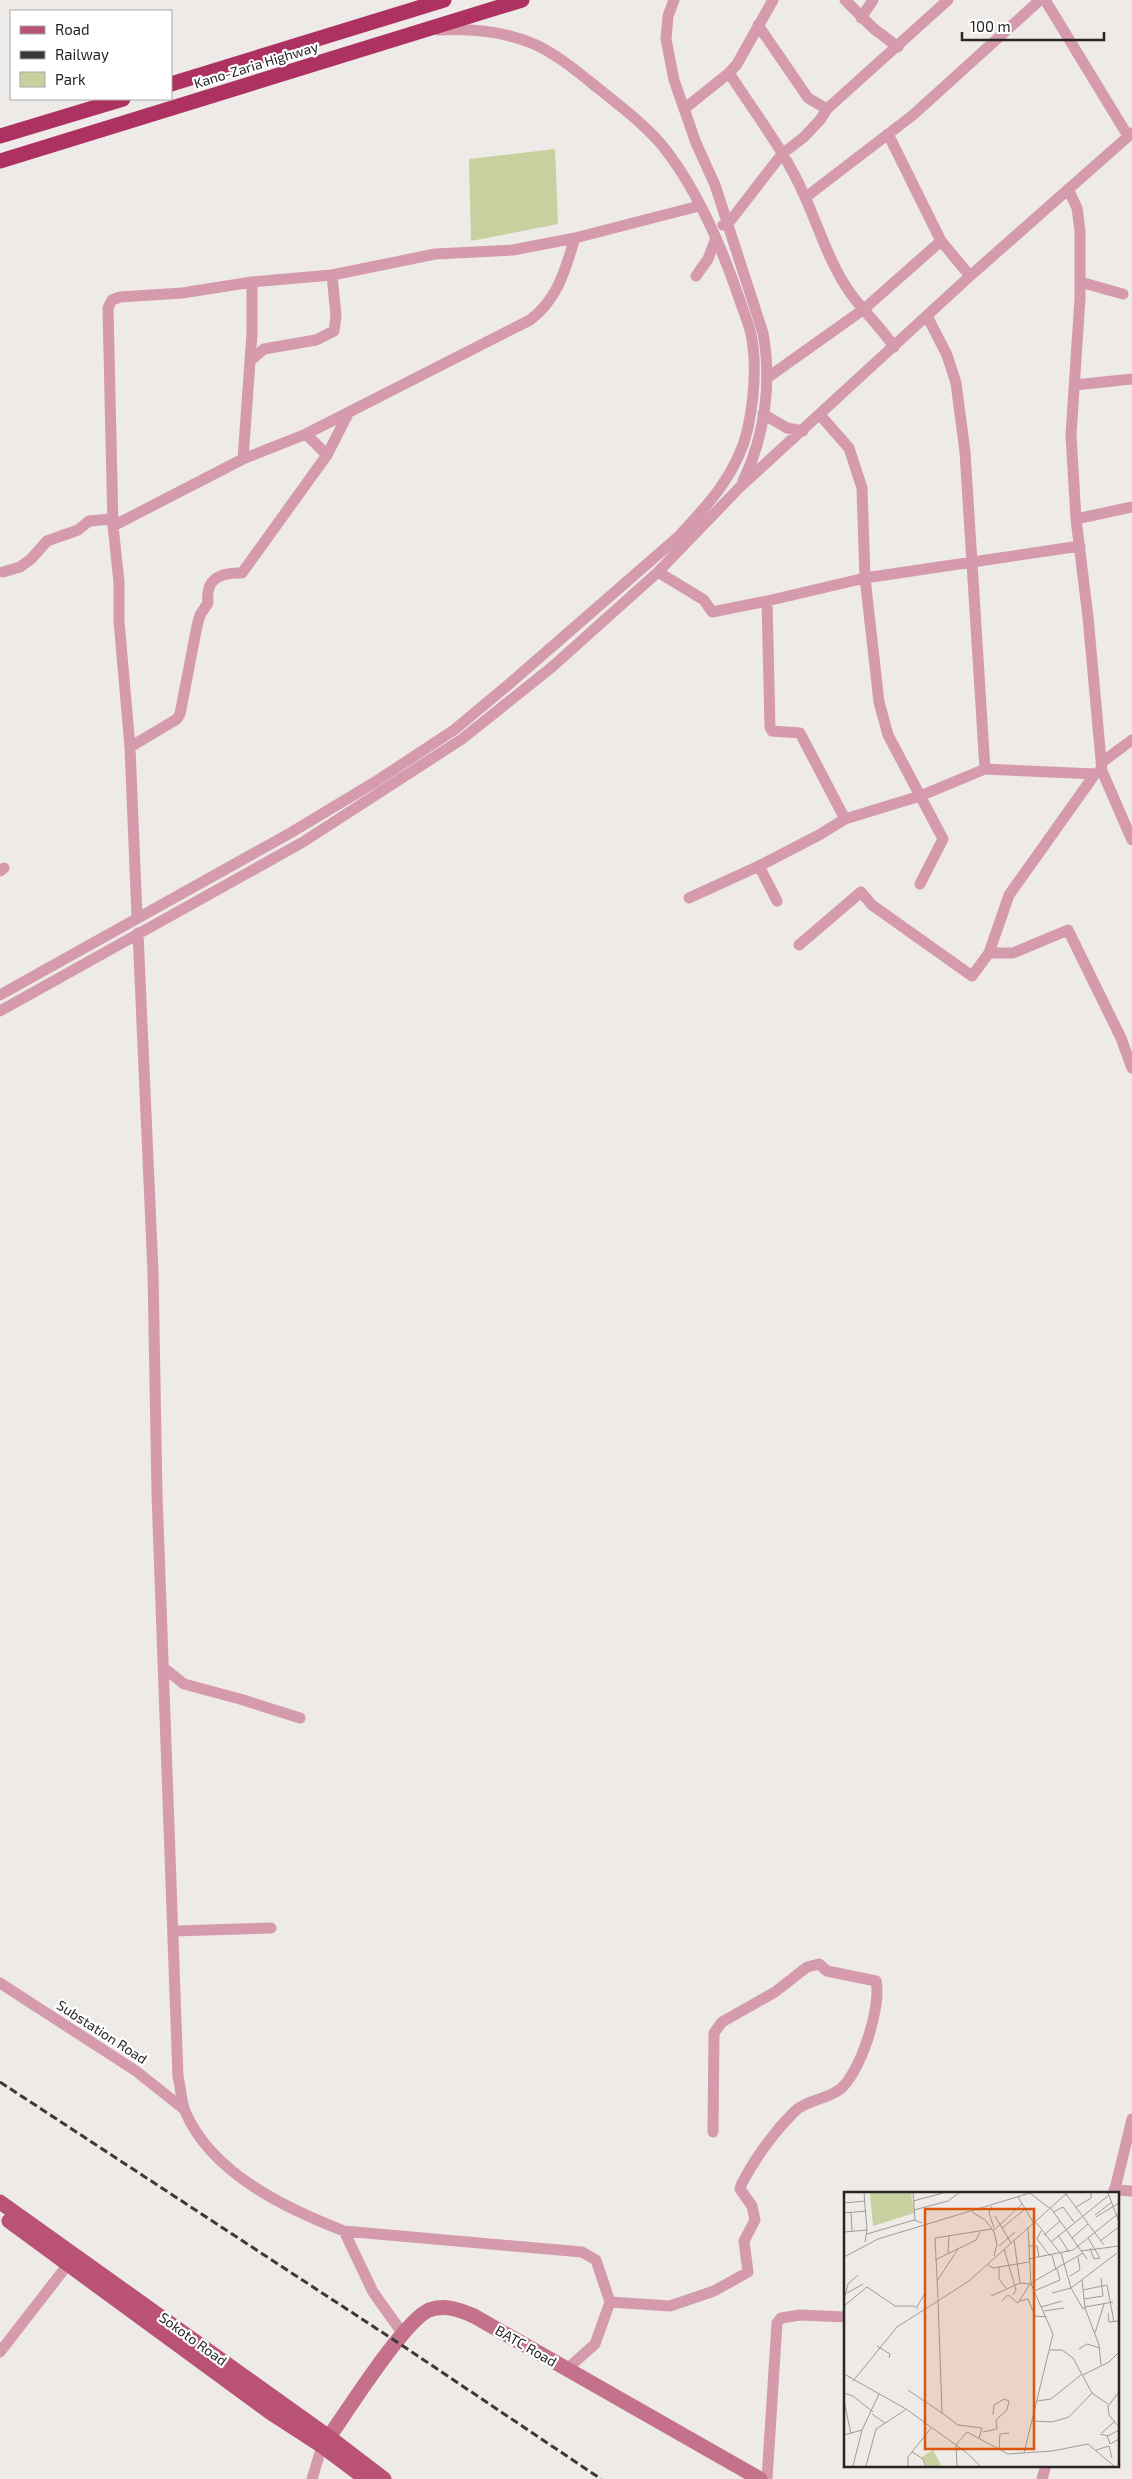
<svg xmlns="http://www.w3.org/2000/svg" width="1132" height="2479" viewBox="0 0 1132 2479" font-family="'Exo 2',sans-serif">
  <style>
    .green { fill: #c9d09f }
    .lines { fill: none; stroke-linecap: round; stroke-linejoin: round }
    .street { stroke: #d59aab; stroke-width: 11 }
    .secondary { stroke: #c6718c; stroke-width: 15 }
    .primary { stroke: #b95275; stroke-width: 15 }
    .highway { stroke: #ad3262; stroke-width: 15 }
    .rail { stroke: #3b3938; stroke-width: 3; stroke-dasharray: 8 4; stroke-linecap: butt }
    .labels { text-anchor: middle; stroke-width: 4.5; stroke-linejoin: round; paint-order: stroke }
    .street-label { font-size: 14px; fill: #272524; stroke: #fff }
    .inset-road { fill: none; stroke: #9e9b99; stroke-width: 1 }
    .view { fill: #de560d; fill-opacity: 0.15; stroke: #de560d; stroke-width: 2.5 }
    .inset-edge { fill: none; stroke: #272524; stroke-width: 2.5 }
  </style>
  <rect width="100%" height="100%" fill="#edeae7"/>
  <path class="green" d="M555,149L558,224L471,241L469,159Z"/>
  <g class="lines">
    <path class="street" d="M674,0L668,16L666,39L674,80L696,143L715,185L763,333C772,382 765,436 743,481
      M845,0L873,28L898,47
      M1045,0L1128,136
      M861,18L873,0
      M758,25L808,98L827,109
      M729,73C755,113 786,153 805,197C819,228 830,265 851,294C864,312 881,327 894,347
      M684,109L729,73L737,64L773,0
      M888,134L941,241L970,276
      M1068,189L1077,208L1080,231V298L1071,435L1076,519L1088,617L1102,771L1132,840
      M806,197L913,115L1040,0
      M723,225H727L782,154L804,137L820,120L827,109L948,0
      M696,276L708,259L716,238
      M1080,282L1123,294
      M927,316L947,355L956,383L965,452L985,769
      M250,361L264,349L316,340L334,331L336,316L332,275
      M767,378L864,309L941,241
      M1075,385L1132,379
      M763,414L787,428L803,431
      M820,415L849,448L862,488L865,578L879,702L888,735L943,839L920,884
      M306,434L327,455
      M243,459L252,333V282
      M1076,519L1132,507
      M113,526L243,459L306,434L530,320C558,299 565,270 575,238
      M3,572L20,567L31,559L47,541L78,530L89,521L112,519
      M658,572L704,600L712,612L767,601L865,578L1080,546
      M767,601L770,727L772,731L800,733L845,819
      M130,747L177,719L180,714L197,626L200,615L208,603C205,579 220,572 242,573L327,455L349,412
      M1101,763L1132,740
      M759,866L777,901
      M0,871L4,868
      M689,898L759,866L819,835L845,819L920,796L985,769L1095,774L1100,771
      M137,917L130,747L119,621V582L113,526L108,308L112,300L120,297L182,293L252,282L332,275L435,254L513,250L575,238L699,206
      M138,933L153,1272L157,1494L178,2077C181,2088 181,2101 185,2111C211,2173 285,2208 344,2231L582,2252L596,2260L610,2302L595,2344L567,2369
      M799,945L861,892L872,905L972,976L989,953L1009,895L1095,774
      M989,953H1013L1068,930L1121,1038L1132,1068
      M0,995L292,832L375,782L454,730L508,685L678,537C708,505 738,473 748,428C754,398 757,364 751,334C748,322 743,310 739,298C721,245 697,188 661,144C643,123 620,106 599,89C578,72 558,55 534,44C503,31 471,28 438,30
      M0,1011L303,842L462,739L552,667L658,572L740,487L970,276L1132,133
      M164,1668L184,1684L240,1699L300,1718
      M174,1931L271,1928
      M0,1983L136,2071L185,2110
      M1114,2190L1132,2191
      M1114,2193L1132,2119
      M344,2231L373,2292L403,2334
      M610,2302L670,2306L714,2291L748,2272L744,2241L755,2220L752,2206L740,2189L742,2183C757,2155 772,2134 794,2112C806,2100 825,2100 839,2090C860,2075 882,2006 876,1981L827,1971L819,1964L807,1967L775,1992L722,2022L714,2033L713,2132
      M0,2352L69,2263
      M312,2479L322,2446
      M767,2479L777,2323L781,2318L800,2315L846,2317
      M1042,2479L1046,2465"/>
    <path class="secondary" d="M329,2437C348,2410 404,2321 429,2310C445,2304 460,2310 474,2316L760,2479"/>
    <path class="primary" d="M0,2202L329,2437L384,2479
      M9,2221L271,2413L322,2446L366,2479"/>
    <path class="highway" d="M171,84L444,0
      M0,136L123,99
      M0,161L522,0"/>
    <path class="rail" d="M0,2082L397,2342L601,2479"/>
  </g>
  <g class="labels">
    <g class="street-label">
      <text transform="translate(256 65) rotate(-17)" y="5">Kano-Zaria Highway</text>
      <text transform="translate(102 2032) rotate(33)" y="5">Substation Road</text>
      <text transform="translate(193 2339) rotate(36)" y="5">Sokoto Road</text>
      <text transform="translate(526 2346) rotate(30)" y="5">BATC Road</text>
    </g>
  </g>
  <g transform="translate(844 2192)">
    <rect width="275" height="275" fill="#edeae7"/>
    <path d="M26,1H67L70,21L29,34ZM89,258L96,271L97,274H83L78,265Z" fill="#c9d09f"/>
    <path class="inset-road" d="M20,1L23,38L21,50M69,1L71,28M186,1L205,16M264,1L275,30M222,2L260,53M174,5L189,30M69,9L99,1M0,11L21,9M148,14L145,21L150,36M206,15L243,67M232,15L247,6V1M70,18L104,9L115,1M7,20L8,39M128,20L141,28L150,40L153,52L150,64M209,20L219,15L230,30M0,21L22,19M251,23L268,10M151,24L167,51M252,25L275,11M191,29L216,61M158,36L181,17M149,39L178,12M197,39L193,47L206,64M0,40L23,38M23,42L70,28L78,31M200,43L216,29M214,43L225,60M228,46L244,32M244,46L256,66L250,67L246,56M170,48L176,91M256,49L275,35M207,50L265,3M155,54L171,40M184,54H193L195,65M160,57L172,98L169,103M237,59L275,54M217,61L227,96L273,61M104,62L105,44M208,63L212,78M0,65L34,47L186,1M184,67L229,58L275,21M91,68L132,48L136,40M144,73L149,76L185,70M155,75V87L162,96M226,84L236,78L234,65M238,88L241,116L255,153L257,173M93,89L114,57M187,91L239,61M239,98L263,93L270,130M190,99L216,88L213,77M3,101L19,92M208,101L227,96L239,117L241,116M147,104L176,91L187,92M94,106L91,46L148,37M94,107L98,221L114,233L138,236L135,246M240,107L259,104L257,86M0,108L4,92L14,83M158,109L164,103L174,111L186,92M176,109L184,107L191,124L203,125M0,114L23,95L51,114H70L74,117M73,115L81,101M197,115L218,109M241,115L269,110M200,119L220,116M264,121L265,130L275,129M251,141L260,112M33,154L46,162L45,166M235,157L243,152L256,156M206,158H218L229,166L248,201L264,212M0,182L62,217L123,261L136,274M239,183L265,170L275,160M9,189L53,135L125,89L223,1M64,198L98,221M275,200L264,214L265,223L275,235M0,201L9,204L29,220M0,209L7,242M193,209L207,207L238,182M28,222L41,231M188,229L208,230L225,225L248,201M139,240L153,237L152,228L163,218L165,209L160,207L150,213L149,223M258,241L271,229M256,242L264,244L275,238M0,243L18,238M263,243L266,252L275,247M112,253L123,240L164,262L208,259L244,252L270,274M112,254L113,274M155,257L156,242L165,241M252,258L265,254L268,266M68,260L78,266L82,274M180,261L209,142L187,92L184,35M9,274L18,238L35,202M22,274L32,237L61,218M64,274V265L87,236"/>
    <path class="view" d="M81,17H190V257H81Z"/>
    <rect width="275" height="275" class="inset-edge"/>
  </g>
  <rect x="10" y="10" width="162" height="90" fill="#ffffff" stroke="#a9a8a7"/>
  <rect x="20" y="26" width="25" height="8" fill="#b95275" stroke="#a9a8a7"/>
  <text x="55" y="35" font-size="15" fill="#272524">Road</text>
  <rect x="20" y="51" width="25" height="8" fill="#3b3938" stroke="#a9a8a7"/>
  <text x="55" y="60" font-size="15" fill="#272524">Railway</text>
  <rect x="20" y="72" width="25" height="15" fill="#c9d09f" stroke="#a9a8a7"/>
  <text x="55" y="85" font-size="15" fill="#272524">Park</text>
  <path d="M962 32v8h142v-8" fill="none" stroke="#272524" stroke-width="2.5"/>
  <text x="970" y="32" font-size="15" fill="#272524" stroke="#ffffff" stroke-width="4" paint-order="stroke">100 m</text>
</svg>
